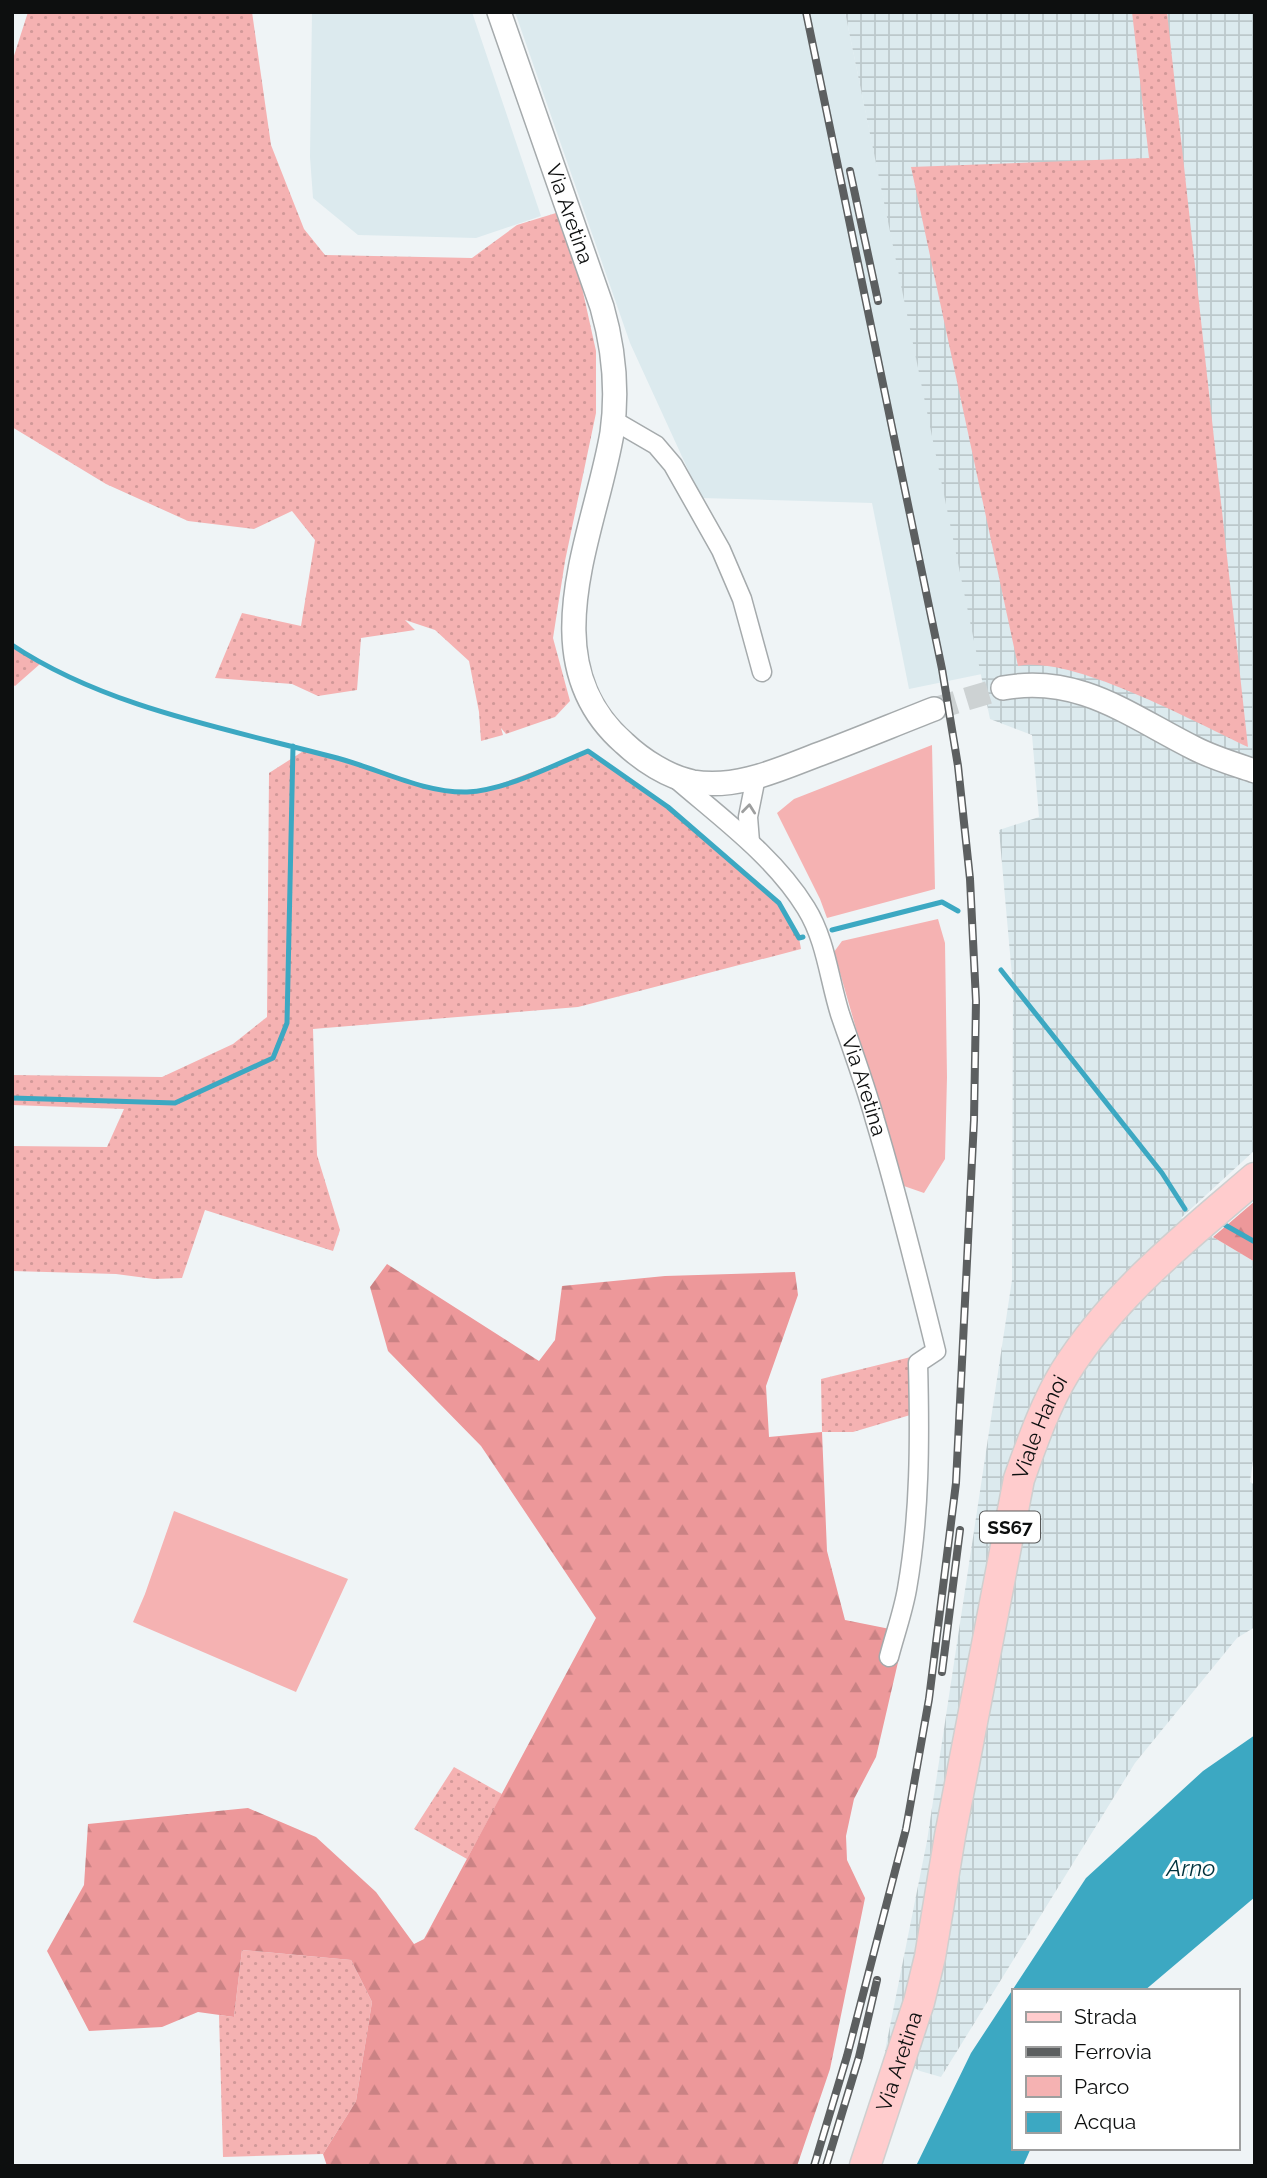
<svg xmlns="http://www.w3.org/2000/svg" width="1267" height="2178" viewBox="0 0 1267 2178" font-family="Raleway,sans-serif">
  <style>
    .built { fill: #dceaee }
    .industrial { fill: url(#industrial-grid) }
    .grass { fill: url(#grass-dots) }
    .forest { fill: url(#forest-firs) }
    .green { fill: #f5b2b2 }
    .water { fill: #3ca8c2 }
    .lines { fill: none; stroke-linecap: round; stroke-linejoin: round }
    .stream { stroke: #3ca8c2; stroke-width: 5 }
    .tertiary-tunnel { stroke: #cdd2d3; stroke-width: 23; stroke-dasharray: 23 11; stroke-linecap: butt }
    .minor-casing { stroke: #a5aaac; stroke-width: 21 }
    .tertiary-casing { stroke: #a5aaac; stroke-width: 26 }
    .primary-casing { stroke: #cfcfcf; stroke-width: 33 }
    .minor { stroke: #fff; stroke-width: 18 }
    .tertiary { stroke: #fff; stroke-width: 23 }
    .primary { stroke: #ffcccd; stroke-width: 30 }
    .rail-casing { stroke: #5c5f60; stroke-width: 8 }
    .rail { stroke: #fff; stroke-width: 5; stroke-dasharray: 16; stroke-linecap: butt }
    .oneway { stroke: #9e9f9f }
    .labels { text-anchor: middle; stroke-width: 6; stroke-linejoin: round; paint-order: stroke }
    .shield { fill: #fff; stroke: #565757; stroke-width: 2 }
    .shield-label { font-size: 19px; font-weight: bold; fill: #0d0f0f }
    .street-label { font-size: 21px; fill: #0d0f0f; stroke: #fff }
    .water-label { font-size: 23px; font-style: italic; fill: #00333e; stroke: #fff }
  </style>
  <defs>
    <pattern id="industrial-grid" width="8" height="8" patternUnits="userSpaceOnUse" patternTransform="scale(1.75)"><rect width="8" height="8" fill="#dceaee"/><path d="M0 4h8M4 0v8" fill="none" stroke="#bcc8cb"/></pattern>
    <pattern id="grass-dots" width="8" height="8" patternUnits="userSpaceOnUse" patternTransform="scale(1.75)"><rect width="8" height="8" fill="#f5b2b2"/><path d="M2 2h.1M6 6h.1" fill="none" stroke="#d19898" stroke-width="1.8" stroke-linecap="round"/></pattern>
    <pattern id="forest-firs" width="22" height="20" patternUnits="userSpaceOnUse" patternTransform="scale(1.75)"><rect width="22" height="20" fill="#ed989a"/><path d="M5 1l3.5 6h-7zM16 11l3.5 6h-7z" fill="#ca8284"/></pattern>
  </defs>
  <rect width="100%" height="100%" fill="#eff4f6"/>
  <path class="built" d="M312,12H472L541,216L476,238L358,235L313,198L310,157Z
    M515,12H845L982,674L909,689L872,503L701,498L630,343Z"/>
  <path class="industrial" d="M845,12H1255V1150L1181,1218L1255,1262V1446L1250,1482L1255,1485V1627L1237,1638L1135,1763L941,2077L920,2071L885,2051L927,1841L1012,1280L1013,987L999,830L1039,817L1032,735L990,719Z"/>
  <path class="grass" d="M28,12H252L271,145L304,229L325,255L472,258L517,225L556,213L581,283L596,351V413L565,561L553,638L570,701L555,717L506,734L501,728L503,735L481,741L479,712L469,661L435,630L405,620L415,630L361,638L357,690L318,696L292,684L215,678L242,613L301,626L315,540L292,511L254,529L188,521L106,484L12,427V62Z
    M1132,12H1167L1248,747C1194,722 1073,655 1018,666L911,167L1149,158Z
    M12,645L40,664L15,686L12,684Z
    M305,750L425,786L465,792L487,789L588,751L668,807L779,903L799,938L801,949L578,1007L313,1029L317,1155L340,1230L333,1251L205,1210L182,1278L154,1279L116,1274L12,1271V1146L107,1147L124,1109L12,1105V1075L162,1077L233,1044L267,1017L269,773Z
    M915,1356L917,1413L853,1432H822L821,1379Z
    M454,1767L502,1794L467,1859L414,1829Z
    M242,1950L351,1960L372,2002L356,2101L323,2154L223,2157L219,2015L234,2017Z"/>
  <path class="forest" d="M1255,1201V1262L1213,1237Z
    M387,1264L539,1361L555,1340L562,1286L665,1276L795,1272L798,1295L766,1386L769,1437L822,1432L827,1551L845,1620L905,1632L876,1757L854,1799L846,1836L847,1860L865,1898L830,2069L797,2166H327L323,2154L356,2101L372,2002L351,1960L242,1950L234,2017L198,2012L162,2027L89,2031L47,1951L84,1885L88,1824L248,1808L316,1837L376,1892L414,1944L424,1939L596,1618L481,1446L388,1351L370,1287Z"/>
  <path class="green" d="M932,745L935,889L827,918L820,899L777,813L794,799Z
    M938,919L945,943L947,1077L945,1159L924,1193L901,1185L834,952L842,941Z
    M174,1511L348,1579L296,1692L133,1622L145,1594Z"/>
  <path class="water" d="M1255,1735V1897L1144,1991H1013V2148H1031L1023,2166H916L971,2053L1086,1878L1203,1771Z"/>
  <g class="lines">
    <path class="stream" d="M12,645C108,709 234,730 344,760C383,771 425,793 467,792C506,790 552,766 588,751L668,807L779,903L799,938L803,937
      M832,930L942,902L958,911
      M1001,970L1162,1173L1185,1209
      M12,1098L175,1103L273,1058L287,1023L293,746
      M1218,1221L1255,1242"/>
    <path class="tertiary-tunnel" d="M934,709L1003,688"/>
    <defs>
      <g id="minor">
        <path d="M613,420L656,445L673,465L721,550L742,599L762,672"/>
        <path id="s1" d="M675,778C721,818 774,856 806,908C826,940 829,979 840,1014C852,1049 865,1084 875,1120C898,1196 917,1274 936,1351L918,1363C920,1439 920,1515 907,1589C903,1612 895,1634 889,1657"/>
        <path d="M750,842L748,817L756,777"/>
      </g>
      <g id="tertiary">
        <path id="s2" d="M499,12L602,307C614,349 618,390 612,433C595,534 529,660 624,743C642,760 668,777 693,782C739,790 784,767 825,752C862,738 898,723 934,709"/>
        <path d="M1003,688C1079,674 1130,716 1194,748C1213,758 1234,764 1255,771"/>
      </g>
      <g id="primary">
        <path id="s3" d="M865,2166L919,2002L930,1957L950,1836L1019,1479C1032,1443 1045,1405 1065,1372C1114,1294 1186,1237 1255,1178"/>
      </g>
    </defs>
    <use href="#minor" class="minor-casing"/>
    <use href="#tertiary" class="tertiary-casing"/>
    <use href="#primary" class="primary-casing"/>
    <use href="#minor" class="minor"/>
    <use href="#tertiary" class="tertiary"/>
    <use href="#primary" class="primary"/>
    <defs>
      <path id="rail" d="M806,12L942,669L958,766L970,879L976,1001L974,1120L956,1483L929,1699L906,1829L847,2056L814,2166
        M850,171L878,301
        M942,1672L960,1530
        M826,2166L859,2057L877,1980"/>
    </defs>
    <use href="#rail" class="rail-casing"/>
    <use href="#rail" class="rail"/>
  </g>
  <defs><path id="oneway-chevron" d="M-2-3.5L2.5 0L-2 3.5" fill="none" stroke-width="1.6" stroke-linecap="round" stroke-linejoin="round" transform="scale(1.75)"/></defs>
  <use class="oneway" href="#oneway-chevron" transform="translate(749 809) rotate(-84)"/>
  <g class="labels">
    <rect class="shield" x="980" y="1511.5" width="60" height="31" rx="5"/>
    <g class="shield-label">
      <text x="1010" y="1534">SS67</text>
    </g>
    <g class="street-label">
      <text dy="7" stroke="none"><textPath href="#s2" startOffset="214">Via Aretina</textPath></text>
      <text dy="7" stroke="none"><textPath href="#s1" startOffset="373">Via Aretina</textPath></text>
      <text dy="7" stroke="none"><textPath href="#s3" startOffset="761">Viale Hanoi</textPath></text>
      <text dy="7" stroke="none"><textPath href="#s3" startOffset="110">Via Aretina</textPath></text>
    </g>
    <g class="water-label">
      <text x="1191" y="1876">Arno</text>
    </g>
  </g>
  <rect width="1267" height="2178" fill="none" stroke="#0d0f0f" stroke-width="28"/>
  <rect x="1012" y="1989" width="228" height="161" fill="#ffffff" stroke="#9e9f9f" stroke-width="2"/>
  <rect x="1026" y="2012" width="35" height="10" fill="#ffcccd" stroke="#9e9f9f" stroke-width="2"/>
  <text x="1074" y="2024" font-size="21" fill="#0d0f0f">Strada</text>
  <rect x="1026" y="2047" width="35" height="10" fill="#5c5f60" stroke="#9e9f9f" stroke-width="2"/>
  <text x="1074" y="2059" font-size="21" fill="#0d0f0f">Ferrovia</text>
  <rect x="1026" y="2076" width="35" height="21" fill="#f5b2b2" stroke="#9e9f9f" stroke-width="2"/>
  <text x="1074" y="2094" font-size="21" fill="#0d0f0f">Parco</text>
  <rect x="1026" y="2112" width="35" height="21" fill="#3ca8c2" stroke="#9e9f9f" stroke-width="2"/>
  <text x="1074" y="2129" font-size="21" fill="#0d0f0f">Acqua</text>
</svg>
